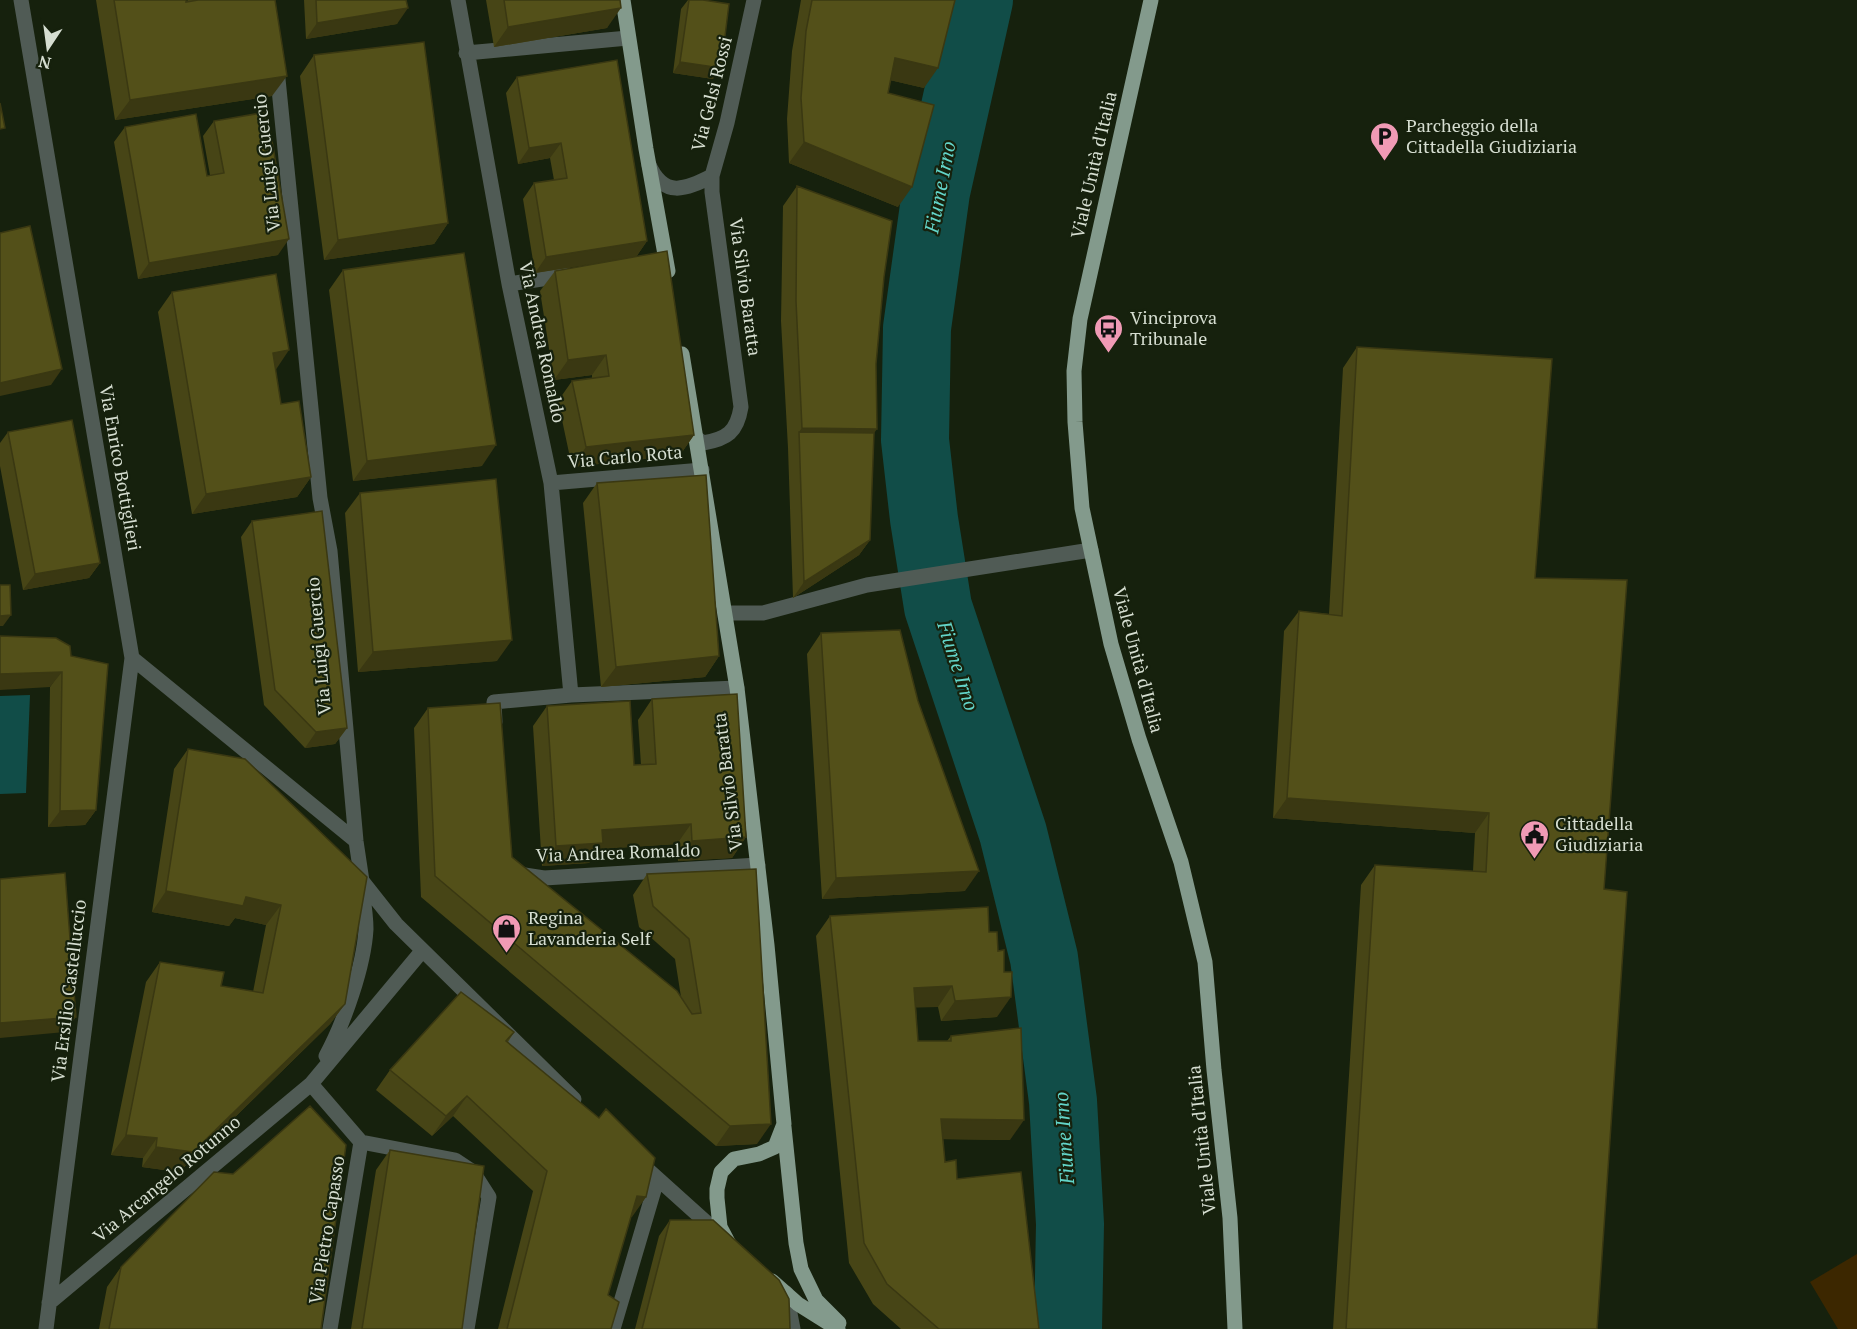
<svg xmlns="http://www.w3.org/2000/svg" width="1857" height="1329" viewBox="0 0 1857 1329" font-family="'PT Serif',serif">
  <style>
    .green { fill: #3c2700 }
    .water { fill: #114d48 }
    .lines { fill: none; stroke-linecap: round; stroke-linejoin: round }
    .river { stroke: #114d48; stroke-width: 68 }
    .minor { stroke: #505b55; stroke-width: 15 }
    .major { stroke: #839a8c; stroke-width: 15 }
    .wall { fill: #474516 }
    .shaded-wall { fill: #3a3812 }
    .building { fill: #535019; stroke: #3a3812; stroke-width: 1.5 }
    .labels { text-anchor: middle; stroke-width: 4.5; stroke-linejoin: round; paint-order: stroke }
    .street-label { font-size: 18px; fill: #d6ded1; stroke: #16210d }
    .poi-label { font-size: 18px; fill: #d6ded1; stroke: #16210d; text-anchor: start }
    .water-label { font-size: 20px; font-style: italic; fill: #63d5c9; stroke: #16210d }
  </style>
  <rect width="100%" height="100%" fill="#16210d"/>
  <path class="green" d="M1857,1254V1329H1838L1810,1282Z"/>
  <path class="water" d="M30,695L26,793L0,794V696Z"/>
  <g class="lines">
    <path class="river" d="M979,0L936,192L917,328L915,440L924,519L938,607L1013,833L1044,958L1063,1101L1070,1224L1068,1329"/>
    <path class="minor" d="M21,0L132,658L356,841
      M458,0L509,284L551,483L571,695L494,702L495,722
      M466,53L628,38
      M277,69L320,498L330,551L356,841L362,881L396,924L574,1099
      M649,165C664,198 685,190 712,176L727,123L754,0
      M509,284L568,275
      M695,437L703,443C727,439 737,432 741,407L712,192V176
      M551,483L702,470
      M726,613H763L867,585L1091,550
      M571,695L737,688
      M518,874L544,878L758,865
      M326,1056C344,1023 364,966 366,929C366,914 363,897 361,883
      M311,1084L361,1142L330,1329
      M361,1142L455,1160L473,1172L489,1197L467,1329
      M637,1160L717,1232
      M786,1293L793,1329
      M49,1303L311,1084L422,951
      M46,1329L132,658
      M613,1329L657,1180"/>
    <path class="major" d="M623,0L646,149L668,271
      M1151,0L1080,319L1074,371L1075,422L1082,508L1111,644L1139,739L1181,862L1205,962L1214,1070L1230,1218L1235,1329
      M682,354L737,688L767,945L784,1124L775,1147L759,1154L734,1159L721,1172L717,1189V1198L720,1227L729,1244
      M784,1127L796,1243L801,1269L816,1300L839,1323
      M772,1281L798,1304L838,1329"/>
  </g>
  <path class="wall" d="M96,0H186V2L188,1L187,0H275L272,96L115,120Z
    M304,0H406L397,24L306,39Z
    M486,0H620L607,28L494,47Z
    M688,0H703L713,79L673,73L681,9Z
    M801,0H955L924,88L890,80L888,93L898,207L789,163L787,119L792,51Z
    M314,55L448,223L434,244L324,260L300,76Z
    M517,77L647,241L636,257L535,273L523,199L534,183L554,180L550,158L518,164L506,93Z
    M214,121L278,255L138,279L114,142L125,127L207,176L210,175L203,136Z
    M797,186L884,277L876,364L870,540L859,555L793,598L788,448L781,321L783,206Z
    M343,270L482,466L353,481L329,290Z
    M555,271L694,435L680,455L572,467L558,401L572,381L592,378V375L554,380L540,291Z
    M172,292L275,370L281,404L311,477L297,497L192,514L158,312Z
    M1357,347L1535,578L1604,889L1597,1329H1333L1361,885L1375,865L1473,871L1475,833L1273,818L1284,631L1299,611L1329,614L1343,368Z
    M8,432L100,563L89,578L23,590L0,466V443Z
    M597,483L719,656L705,677L601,687L583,503Z
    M360,493L497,661L358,672L345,513Z
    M252,521L347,728L335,744L305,748L264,705L241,537Z
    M821,633L965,891L822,899L807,654Z
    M71,656L96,810L85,825L48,827L50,687Z
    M652,699L746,837L732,858L678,861L677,844L599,849L589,863L542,866L533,726L547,706L634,765H641L638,720Z
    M428,708L512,857L681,997L675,959L639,927L633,895L647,874L756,869L757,1144L716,1146L421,897L414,728Z
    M188,749L345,1004L330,1024L179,1172L142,1167L143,1158L111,1155L146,982L160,962L221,986L253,992L266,925L235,918L229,926L152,912L174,769Z
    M830,916L989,932L997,1017L941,1021L938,1007H916L918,1041H947L951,1036L1010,1140L943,1139L945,1162L957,1179L1039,1329H901L873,1304L849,1263L816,936Z
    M514,1032L508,1042L646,1197L631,1217L608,1295L611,1329H498L533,1191L453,1116L432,1136L376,1090L390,1070Z
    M390,1150L462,1329H351L376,1170Z
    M670,1220L790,1329H635L659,1236Z
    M121,1267L321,1329H99L107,1287Z"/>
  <path class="shaded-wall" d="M408,8L397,24L306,39L317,23Z
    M621,8L607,28L494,47L508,27Z
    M895,58L938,68L924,88L881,78Z
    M680,62L721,68L713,79L673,73Z
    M287,76L272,96L115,120L130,100Z
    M804,142L912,187L898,207L789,163Z
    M561,143L550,158L518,164L529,148Z
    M448,223L434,244L324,260L338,240Z
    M289,239L278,255L138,279L149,263Z
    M647,241L636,257L535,273L546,257Z
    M289,350L275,371L273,353Z
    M606,355L592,375L554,380L568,360Z
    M62,369L51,385L0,396V383Z
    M802,428L877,429L863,449L799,432Z
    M694,435L680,455L572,467L586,447Z
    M496,445L482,466L353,481L367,461Z
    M311,477L297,497L192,514L206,494Z
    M870,540L859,555L793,598L804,582Z
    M100,563L89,578L23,590L35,574Z
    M11,615L3,626H0V616Z
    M512,640L497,661L358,672L373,652Z
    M719,656L705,677L601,687L616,667Z
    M62,672L50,687L0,690V674Z
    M347,728L335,744L305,748L316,732Z
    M1287,798L1489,813L1475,833L1273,818Z
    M96,810L85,825L48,827L60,811Z
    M691,824L677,844L599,849L589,863L542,866L556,846L602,830Z
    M746,837L732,858L678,861L692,841Z
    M979,871L965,891L822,899L836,878Z
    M166,891L246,897L281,905L266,925L235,918L229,926L152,912Z
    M952,986L938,1007L900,1008L914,988Z
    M1011,997L997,1017L941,1021L955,1001Z
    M345,1004L330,1024L179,1172L142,1167L156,1147Z
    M76,1017L65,1032L0,1038V1023Z
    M467,1096L453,1116L432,1136L446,1116Z
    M941,1119L1024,1120L1010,1140L927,1139Z
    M771,1124L757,1144L716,1146L730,1126Z
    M126,1135L157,1138L143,1158L111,1155Z
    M637,1196L646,1197L632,1217H623Z"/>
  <path class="building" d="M114,0H186V2L198,0H275L287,76L130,100Z
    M316,0H406L408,8L317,23Z
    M504,0H620L621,8L508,27Z
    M689,0H703L729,4L721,68L680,62Z
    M812,0H955L938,68L895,58L888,93L934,105L912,187L804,142L801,98L806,31Z
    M424,42L448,223L338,240L314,55Z
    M617,60L647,241L546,257L534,183L567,178L561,143L529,148L517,77Z
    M0,103L5,128L0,129Z
    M267,112L289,239L149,263L125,127L196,114L207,176L224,173L214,121Z
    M797,186L892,221L884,277L876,364L877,429L802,428L796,301Z
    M30,226L62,369L0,383V233Z
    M667,251L694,435L586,447L572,381L609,376L606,355L568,360L555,271Z
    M464,253L496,445L367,461L343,270Z
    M276,274L289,350L273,353L281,404L299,401L311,477L206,494L172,292Z
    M1357,347L1552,359L1535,578L1627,580L1604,889L1627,892L1597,1329H1346L1375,865L1486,872L1489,813L1287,798L1299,611L1342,616Z
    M72,420L100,563L35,574L8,432Z
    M799,432L874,433L870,540L804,582Z
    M706,475L719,656L616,667L597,483Z
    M496,479L512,640L373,652L360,493Z
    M322,511L347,728L316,732L275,690L252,521Z
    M0,585H10L11,615L0,616Z
    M900,630L918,701L979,871L836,878L821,633Z
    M0,636L56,638L70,646L71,656L108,664L96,810L60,811L62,672L0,674Z
    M737,694L746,837L692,841L691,824L602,830L603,843L556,846L547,706L630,701L634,765L656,764L652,699Z
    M500,703L512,857L677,991L692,1014L701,1013L689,939L653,906L647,874L756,869L771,1124L730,1126L435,876L428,708Z
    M188,749L245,759L367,877L345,1004L193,1152L156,1147L157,1138L126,1135L160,962L224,972L221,986L263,993L281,905L246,897L243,906L166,891Z
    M65,873L76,1017L0,1023V879Z
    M988,907L989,932H997L998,951L1004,950V972H1012L1011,997L955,1001L952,986L914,988L918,1041H951V1036L1021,1028L1024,1120L941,1119L945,1162L956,1160L957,1179L1021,1172L1039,1329H939L887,1284L864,1243L830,916Z
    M461,992L514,1032L506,1041L599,1118L606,1109L655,1158L646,1197L637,1196L608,1295L619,1302L611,1329H507L547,1171L467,1096L446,1116L390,1070Z
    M310,1106L346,1145L321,1329H109L121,1267L214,1172L233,1174Z
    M390,1150L484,1166L462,1329H362Z
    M670,1220H713L779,1280L789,1299L790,1329H642Z"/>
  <defs>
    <symbol id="parking-pin" viewBox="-11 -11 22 30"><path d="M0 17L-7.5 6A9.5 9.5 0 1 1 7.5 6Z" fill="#f09ab5" stroke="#16210d"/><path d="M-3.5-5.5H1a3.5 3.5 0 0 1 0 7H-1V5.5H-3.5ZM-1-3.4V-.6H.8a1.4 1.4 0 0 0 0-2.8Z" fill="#111"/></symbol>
    <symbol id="bus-pin" viewBox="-11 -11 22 30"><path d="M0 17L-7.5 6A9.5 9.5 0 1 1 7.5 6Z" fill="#f09ab5" stroke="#16210d"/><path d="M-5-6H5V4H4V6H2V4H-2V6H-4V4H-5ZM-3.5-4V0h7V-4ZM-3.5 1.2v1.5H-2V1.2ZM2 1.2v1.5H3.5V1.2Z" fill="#111"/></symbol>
    <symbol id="civic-pin" viewBox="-11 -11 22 30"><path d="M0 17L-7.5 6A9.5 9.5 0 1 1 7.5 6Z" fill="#f09ab5" stroke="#16210d"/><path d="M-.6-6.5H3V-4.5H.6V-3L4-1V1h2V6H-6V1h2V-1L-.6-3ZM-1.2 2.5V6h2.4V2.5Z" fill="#111"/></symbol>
    <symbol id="shop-pin" viewBox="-11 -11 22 30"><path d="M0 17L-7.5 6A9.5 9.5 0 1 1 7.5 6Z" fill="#f09ab5" stroke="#16210d"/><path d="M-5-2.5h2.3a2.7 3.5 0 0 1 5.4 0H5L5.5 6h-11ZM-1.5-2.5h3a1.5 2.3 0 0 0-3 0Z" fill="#111"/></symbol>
  </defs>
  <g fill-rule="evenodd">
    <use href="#parking-pin" x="1368" y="120" width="33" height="45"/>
    <use href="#bus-pin" x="1092" y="312" width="33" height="45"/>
    <use href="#civic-pin" x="1518" y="818" width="33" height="45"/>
    <use href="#shop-pin" x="490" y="912" width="33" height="45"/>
  </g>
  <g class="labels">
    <g class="street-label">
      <text transform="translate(712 94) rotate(-76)" y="6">Via Gelsi Rossi</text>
      <text transform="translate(267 163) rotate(-96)" y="6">Via Luigi Guercio</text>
      <text transform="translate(1094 165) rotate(-77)" y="6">Viale Unità d'Italia</text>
      <text transform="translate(745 287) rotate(82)" y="6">Via Silvio Baratta</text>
      <text transform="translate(542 342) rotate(78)" y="6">Via Andrea Romaldo</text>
      <text transform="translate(625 457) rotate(-5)" y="6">Via Carlo Rota</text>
      <text transform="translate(120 468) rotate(80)" y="6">Via Enrico Bottiglieri</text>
      <text transform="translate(319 646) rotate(-95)" y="6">Via Luigi Guercio</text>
      <text transform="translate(1138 660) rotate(75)" y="6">Viale Unità d'Italia</text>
      <text transform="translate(728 782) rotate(-97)" y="6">Via Silvio Baratta</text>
      <text transform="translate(618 853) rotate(-2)" y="6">Via Andrea Romaldo</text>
      <text transform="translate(69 991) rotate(-83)" y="6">Via Ersilio Castelluccio</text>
      <text transform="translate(1202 1140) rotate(-96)" y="6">Viale Unità d'Italia</text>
      <text transform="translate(167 1179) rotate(-40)" y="6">Via Arcangelo Rotunno</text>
      <text transform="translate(327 1230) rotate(-81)" y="6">Via Pietro Capasso</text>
    </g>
    <g class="poi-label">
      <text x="1406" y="132">Parcheggio della<tspan x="1406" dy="21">Cittadella Giudiziaria</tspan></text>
      <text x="1130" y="324">Vinciprova<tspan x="1130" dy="21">Tribunale</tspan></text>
      <text x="1555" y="830">Cittadella<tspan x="1555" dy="21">Giudiziaria</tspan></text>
      <text x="528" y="924">Regina<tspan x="528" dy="21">Lavanderia Self</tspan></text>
    </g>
    <g class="water-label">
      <text transform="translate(940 187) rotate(-79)" y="7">Fiume Irno</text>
      <text transform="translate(958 666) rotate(72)" y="7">Fiume Irno</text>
      <text transform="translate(1064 1138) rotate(-94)" y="7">Fiume Irno</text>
    </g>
  </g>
  <g transform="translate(48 48) rotate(193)" stroke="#16210d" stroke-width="4.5" paint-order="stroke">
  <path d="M0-4.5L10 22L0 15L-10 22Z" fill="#d6ded1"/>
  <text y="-9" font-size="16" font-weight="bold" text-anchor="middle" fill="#d6ded1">N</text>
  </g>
</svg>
